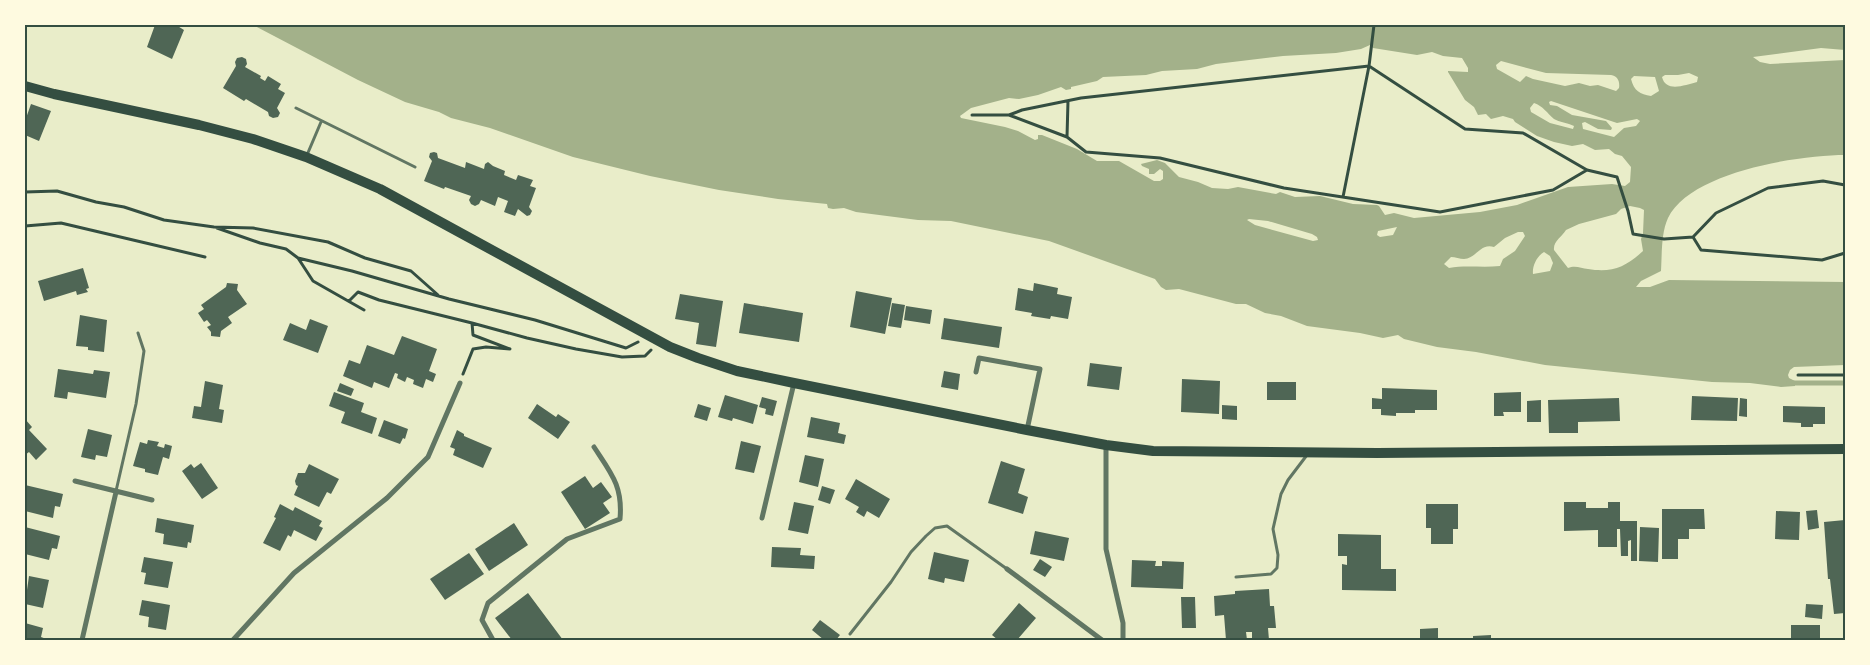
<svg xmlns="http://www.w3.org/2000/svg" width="1870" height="665" viewBox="0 0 1870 665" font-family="Helvetica,sans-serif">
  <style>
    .water { fill: #a3b18a; fill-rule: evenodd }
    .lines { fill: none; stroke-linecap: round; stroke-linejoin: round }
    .stream { stroke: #a3b18a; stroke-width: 5 }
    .building { fill: #4f6655 }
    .path { stroke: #344e41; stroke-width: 3 }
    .service { stroke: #617663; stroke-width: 3 }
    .minor { stroke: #617663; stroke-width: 5 }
    .secondary { stroke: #344e41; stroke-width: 10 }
    .neatline { fill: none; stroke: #344e41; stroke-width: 2 }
  </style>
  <rect width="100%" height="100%" fill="#e9edc9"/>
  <path class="water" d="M253,25H1845V50L1821,48L1753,57L1760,62L1770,64L1845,60V155C1798,155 1690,172 1668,218C1661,233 1662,255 1661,271L1641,281L1636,287H1650L1669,280L1845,282V365L1794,367L1790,370L1788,375L1789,378L1795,381V386L1781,387L1750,383L1712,382L1545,365L1476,352L1437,347L1404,339L1398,335L1383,338L1360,333L1307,326L1281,316L1265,313L1246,304H1236L1179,289L1166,290L1161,287L1155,279L1049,241L951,221L918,220L856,212L844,208L833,209L828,208L827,204L778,199L719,190L650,176L573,157L490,128L451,118L439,112L405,102L358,80ZM1370,45L1373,48L1417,55L1432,52L1443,56L1462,58L1468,68V72L1448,71V72L1465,100L1474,107L1478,115L1486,114L1491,119L1503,116L1513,119L1515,122L1537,136L1554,142L1572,146L1583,144L1595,150L1609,149L1615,154L1622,156L1631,167L1630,182L1625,186L1612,184L1568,187L1517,205L1480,212L1414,218L1394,213L1385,215L1379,206L1377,205L1353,204L1320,196L1295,197L1280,192L1276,194L1238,187L1228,189L1212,188L1198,182L1179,177L1165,163L1157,160L1141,164L1142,166L1149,169V174H1154L1160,169L1163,171V179L1160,181H1154L1119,161H1097L1077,149L1042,135H1038V139L1035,140L1018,131L1005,127L961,118L960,116L971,108L1009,98L1019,99L1038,95L1061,87L1066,90L1071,89V87L1097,81L1103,77L1146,75L1162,71L1197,69L1216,64L1283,56L1336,53L1361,49ZM1501,61L1546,73L1611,75C1618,76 1620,82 1619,88L1616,91L1598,85L1590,86L1579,83L1565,86L1533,79L1526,76L1520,82L1497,69L1496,65ZM1689,73L1698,77L1697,82C1685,85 1666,93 1662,77L1665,75H1678ZM1634,76L1655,77L1659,91L1651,96C1640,94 1634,91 1631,79ZM1551,101L1617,123L1637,119L1640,121L1636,126L1624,128L1614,137L1583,129L1582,123L1585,122L1598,129L1611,130L1612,128L1606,121L1572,115L1557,106L1550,105L1549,102ZM1534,103C1543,106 1547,113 1554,119C1559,122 1568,123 1574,126L1573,129L1550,123L1531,112L1530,108ZM1630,206L1640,208L1644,210L1643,233L1641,239L1643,251C1626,267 1612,273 1588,269C1581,268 1575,265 1568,268L1554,250C1553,241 1562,237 1566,230L1579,224L1616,214L1621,209ZM1249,219L1268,221L1312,234L1317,237L1318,240L1313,241L1255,225L1247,220ZM1397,227L1393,235L1380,237L1377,235L1378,231ZM1518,232H1523L1525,236L1515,251L1503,259L1500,266C1483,268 1465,265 1449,268L1444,264L1451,257C1455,257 1460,259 1464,259C1477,258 1480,243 1494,247L1505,238ZM1544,252L1550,256L1553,263L1550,271L1533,274C1532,266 1537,256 1544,252Z"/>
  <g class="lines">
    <path class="stream" d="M1789,383H1845"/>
  </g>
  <path class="building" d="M155,25H176L184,30L172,59L147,47Z
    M242,57L246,59L247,64L245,67L261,76L260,78L265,81L268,76L281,84L278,89L285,93L277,108L280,113L278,117L273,118L269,116L268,112L246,99L244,101L223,88L236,66L235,62L237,58Z
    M31,104L51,111L39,141L25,135V121Z
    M434,152L437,153L438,158L465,168L466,162L484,169L485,164L488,162L493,166L505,171L504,175L516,180L518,175L533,180L530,186L536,188L529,207L532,211L530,215L527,216L518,209L515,216L504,212L508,201L498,197L495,206L481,200L479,204L475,206L471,204L469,200L471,196L445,187L444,189L424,181L432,161L429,157L430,153Z
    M83,268L89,288L86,289L88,292L77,295L76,291L44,301L38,281Z
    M227,283L238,284L237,290L247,304L228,317L232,323L221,331L220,337L211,336V332L207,327L211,325L207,320L204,322L198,313L204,309L201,305L226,287Z
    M1034,283L1058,288L1057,294L1072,297L1068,319L1051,316L1050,319L1031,316L1032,313L1015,310L1018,288L1033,291Z
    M856,291L892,298L885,334L850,327Z
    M680,294L723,301L716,347L696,344L699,323L675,319Z
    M744,303L803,313L799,342L739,333Z
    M892,303L905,305L901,328L888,326Z
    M906,306L932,310L930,324L904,320Z
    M80,315L107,320L104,352L88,350V347L76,346Z
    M944,318L1002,327L999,348L941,339Z
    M310,319L328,326L318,353L283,340L290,323L306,330Z
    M402,336L437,349L429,371L436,374L433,382L426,379L423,388L413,384L414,380L407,377L405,382L397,378L398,374L395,373L389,388L374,382L372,388L343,376L349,360L360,364L367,345L394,355Z
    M1090,363L1122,367L1119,390L1087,386Z
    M58,369L93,374L94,370L110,372L106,398L68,392L67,399L54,397Z
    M944,371L960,374L958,390L941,387Z
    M1182,379L1220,381L1219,414L1181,412Z
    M205,381L223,385L219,409L224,410L222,423L192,418L194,406L201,407Z
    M1267,382H1296V400H1267Z
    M340,383L354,389L351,396L337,391Z
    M1382,388L1437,390V410H1415V413H1396V416L1381,415V409H1372V398L1382,399Z
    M334,392L364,403L361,412L377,418L372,434L341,423L345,412L329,406Z
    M1521,392V412H1503L1504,416H1494V393Z
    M725,395L758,405L753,424L733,418L732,421L718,417Z
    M1692,396L1738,398L1737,421L1691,420Z
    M762,397L777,401L773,416L765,414L766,409L759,407Z
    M1619,398L1620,421L1578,422V433H1549L1548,400Z
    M1740,398L1747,399V417L1739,416Z
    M1541,400V422H1527V401Z
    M537,404L556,417L558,414L570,422L558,439L528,418Z
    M698,404L711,408L707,421L694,417Z
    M1222,405L1237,406V420L1222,419Z
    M1783,406L1825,407V424H1813V427H1801V423L1783,422Z
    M811,417L840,423L838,433L846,435L844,444L807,437Z
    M25,419L32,427L29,430L47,449L36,460L29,452L25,455Z
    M384,420L408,429L405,439L403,438L400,444L378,436Z
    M88,429L112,435L107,457L96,455L95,460L81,457Z
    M457,430L464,434V436L492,448L483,468L453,455L455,449L450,447Z
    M148,440L159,442L157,446L164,448L165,444L172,446L169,459L163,457L158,475L145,472V469L133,466L140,442L147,444Z
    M741,441L761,446L754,473L735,469Z
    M805,455L824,459L818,487L799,482Z
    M1001,461L1025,469L1018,493L1028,497L1023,514L988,503Z
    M201,463L218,488L202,499L182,471L191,464L194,468Z
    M309,464L339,479L331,494L327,492L319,507L294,495L298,486L296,485L295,481L298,473H305Z
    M585,476L593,488L601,482L612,497L603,503L610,513L585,529L561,492Z
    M856,479L890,499L879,518L867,511L864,517L856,512L859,507L845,499Z
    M25,485L63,494L60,507L55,506L53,518L25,511Z
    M822,486L835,490L830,504L818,500Z
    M794,502L814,506L808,534L788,530Z
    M1564,502H1586V508H1608V502H1620V521H1637V561H1631V540L1628,541V556H1621L1620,529H1617V547H1598V530L1564,531Z
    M280,504L293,511L295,507L322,521L319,526L323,528L316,541L294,530L291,537L288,535L280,551L263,543L276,518L274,517Z
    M1426,504H1458V529H1453V544H1431V528H1426Z
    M1662,509H1704L1705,529H1689V539H1678V559H1662Z
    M1817,510L1819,528L1808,530L1806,511Z
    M1776,511L1800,512L1799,540L1775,539Z
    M157,518L194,525L191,543L188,542L187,548L163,544L164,534L155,532Z
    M1845,520V536L1843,537L1845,554V613L1834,614L1830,579H1828L1824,522Z
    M514,523L528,545L489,571L475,549Z
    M25,527L60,536L57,549L52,548L49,560L25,554Z
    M1640,527L1659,528L1658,562L1639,561Z
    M1035,531L1069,538L1064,561L1030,554Z
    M1338,534L1381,535V569H1396V591L1342,590V564L1347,565V556H1338Z
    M772,547L801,548L800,555L815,556L814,569L771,567Z
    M934,552L969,560L964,582L945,578L944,583L928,579Z
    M469,553L484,574L445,600L430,579Z
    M144,557L173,562L168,588L144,584L146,573L141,572Z
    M1040,559L1052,567L1045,577L1033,570Z
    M1132,560L1156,561L1155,566H1162V561L1184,562L1183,589L1131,587Z
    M29,576L49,580L43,608L25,604Z
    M1269,589L1270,606H1274L1276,628H1268L1269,640H1252V632H1246L1247,640H1226L1224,615L1215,616L1214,596L1235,594V591Z
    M528,593L563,640H512L495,618Z
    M1181,597H1195L1196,628H1182Z
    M142,600L170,605L166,630L148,627L149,617L139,615Z
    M1019,603L1036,618L1017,640H998L992,635Z
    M1806,604L1823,605L1822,619L1805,617Z
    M820,620L840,635L836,640H824L812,630Z
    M25,623L43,628L41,637L49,640H25Z
    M1791,625H1820V639L1791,640Z
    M1438,628V640H1420V629Z
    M1491,635V640H1473V636Z"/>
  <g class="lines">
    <path class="path" d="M1369,66L1081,98L1022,110L1009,115L1067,137L1086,152L1160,158L1284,188L1440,212L1553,190L1587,170
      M1369,66L1465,129L1523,133L1587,170L1617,177L1628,211L1633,234L1664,239L1693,237L1701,250L1822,260L1845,253
      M972,115H1009
      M1067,137L1068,101
      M25,192L57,191L96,202L124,207L164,220L214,227L253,228L328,242L365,258L411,271L438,295
      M1343,197L1369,66L1374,25
      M25,226L61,223L205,257
      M217,228L260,243L286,249L298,258
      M1693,237L1716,213L1768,188L1823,181L1845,185
      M349,301L358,292L379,300L472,323
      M364,310L313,281L298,258L352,271L449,299L535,320L626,348L638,342
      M463,374L473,349L486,347L510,349L473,335L472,323L527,338L576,349L622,357L645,356L651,350
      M1798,375H1845"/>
    <path class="service" d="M296,108L415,167
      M307,155L321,122
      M116,491L136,404L144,351L138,333
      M1236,577L1271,574L1277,568L1278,555L1273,529L1281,494L1288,480L1307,455
      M850,634L891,582L911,552L926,536L935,528L947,526L1007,569"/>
    <path class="minor" d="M976,372L979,358L1040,369L1027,430
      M1106,445V549L1123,623V640
      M75,481L152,500
      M762,518L794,383
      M1007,569L1102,640
      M82,640L116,492
      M233,640L294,573L387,498L428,457L460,383
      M493,640L482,620L488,603L567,539L620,519C623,486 611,473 594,447"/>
    <path class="secondary" d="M25,86L54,94L199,125L253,139L306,157L380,189L670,347L698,358L737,371L794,383L1027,430L1106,445L1153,451L1377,453L1845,449"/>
  </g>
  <rect width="1870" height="665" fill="none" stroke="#fefae0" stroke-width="52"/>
  <rect x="26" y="26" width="1818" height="613" class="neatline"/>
</svg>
